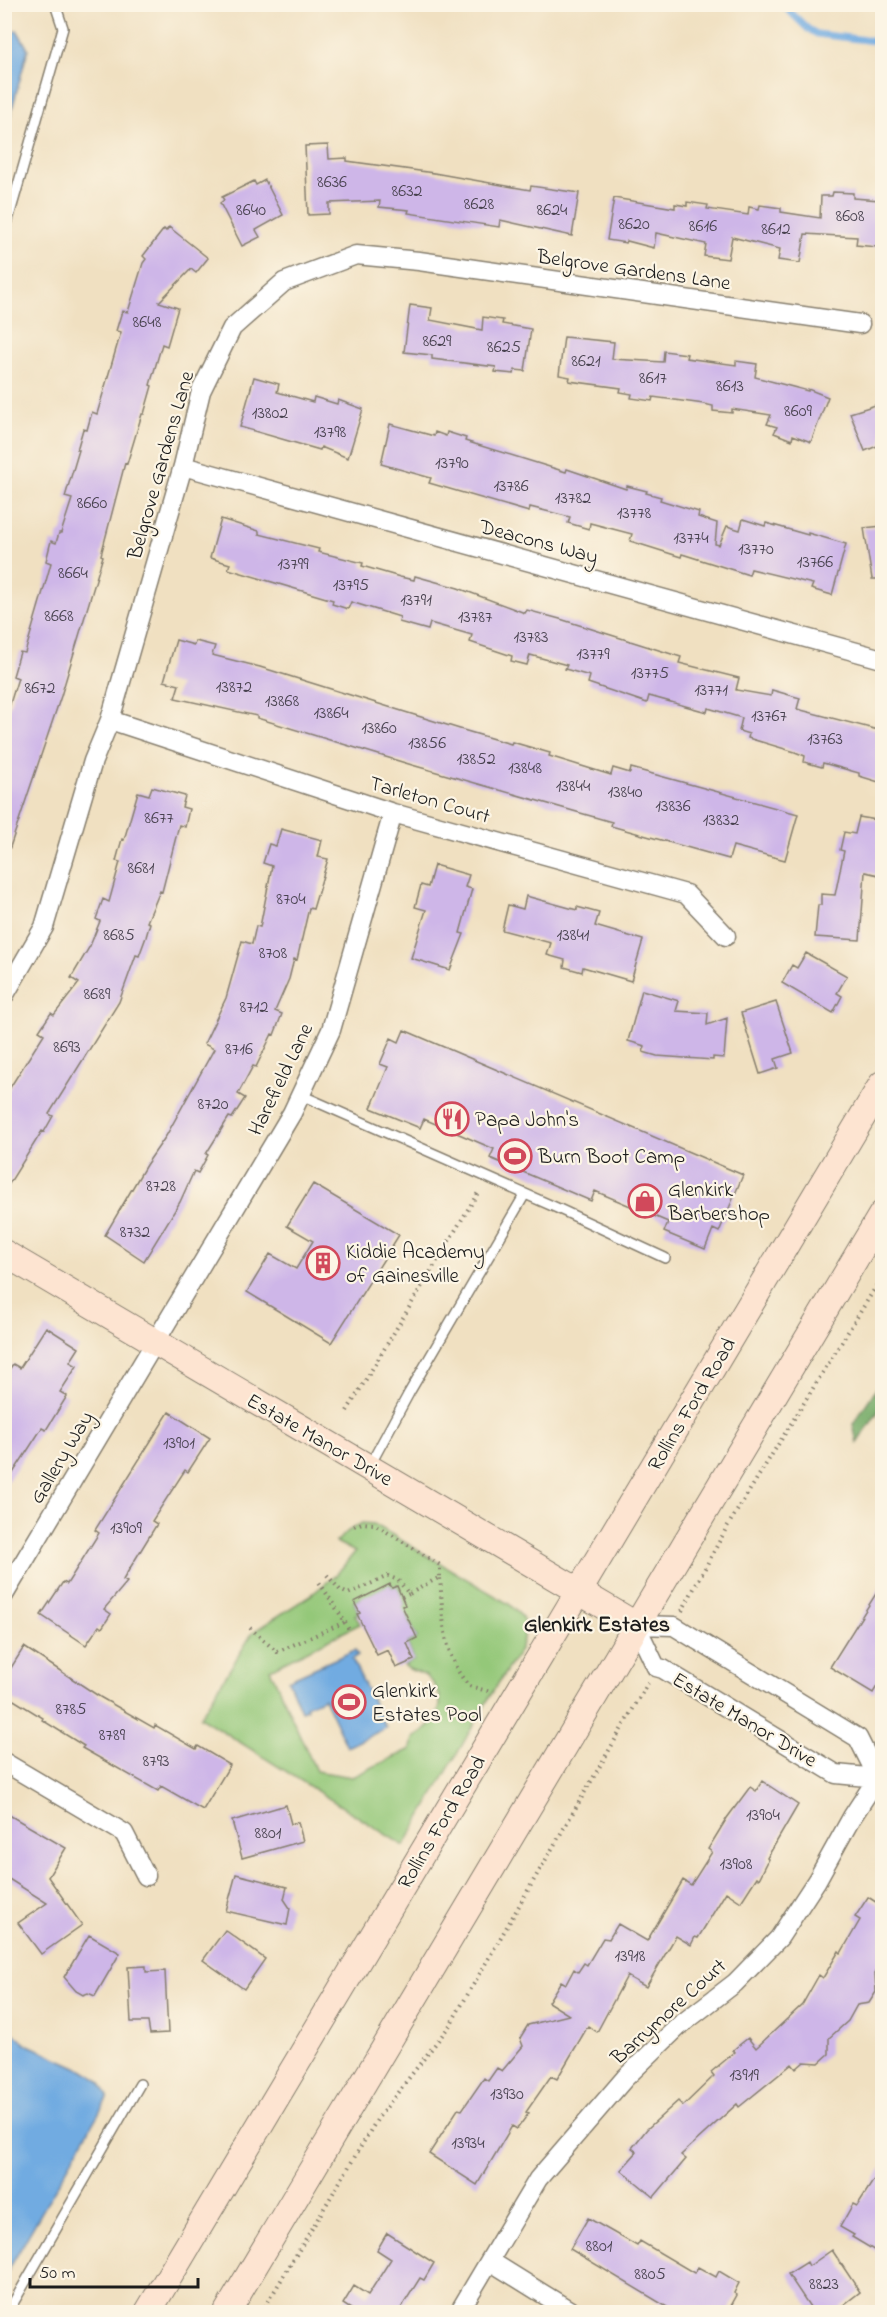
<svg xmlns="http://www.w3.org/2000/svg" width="887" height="2317" viewBox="0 0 887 2317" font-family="'Indie Flower',sans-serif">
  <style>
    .green { fill: #94c879; stroke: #58724a; stroke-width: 1.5; fill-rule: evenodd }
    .forest { fill: #77ac69; stroke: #4a6442; stroke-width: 1.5 }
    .water { fill: #71abe1; stroke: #46647e; stroke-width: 1.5 }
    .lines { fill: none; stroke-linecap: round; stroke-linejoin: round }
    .stream { stroke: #71abe1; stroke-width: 7 }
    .building { fill: #ceb6e8 }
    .lane-casing { stroke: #867e6e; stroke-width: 12 }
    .street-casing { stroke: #867e6e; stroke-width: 21 }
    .secondary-casing { stroke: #867e6e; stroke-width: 28 }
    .path { stroke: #867e6e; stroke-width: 4; stroke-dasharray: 1.5 4.5; stroke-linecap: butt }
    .lane { stroke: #fff; stroke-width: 9 }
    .street { stroke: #fff; stroke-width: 18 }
    .secondary { stroke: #fde4d1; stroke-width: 26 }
    .labels { text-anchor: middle; stroke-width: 4.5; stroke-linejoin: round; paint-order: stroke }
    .number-label { font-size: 18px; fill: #48424f }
    .street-label { font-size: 21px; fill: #1c1c1c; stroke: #fcf5e5 }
    .poi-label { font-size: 21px; fill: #1c1c1c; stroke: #fcf5e5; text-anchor: start }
    .neighbourhood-label { font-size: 22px; font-weight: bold; fill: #1c1c1c; stroke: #fcf5e5 }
  </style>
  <rect width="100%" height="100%" fill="#fcf5e5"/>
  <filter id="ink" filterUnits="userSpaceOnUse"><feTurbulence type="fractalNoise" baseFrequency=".0167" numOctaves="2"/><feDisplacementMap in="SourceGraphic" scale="12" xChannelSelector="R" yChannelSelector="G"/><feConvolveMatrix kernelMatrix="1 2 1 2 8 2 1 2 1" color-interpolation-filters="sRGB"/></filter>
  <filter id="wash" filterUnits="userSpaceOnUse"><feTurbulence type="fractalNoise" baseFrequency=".008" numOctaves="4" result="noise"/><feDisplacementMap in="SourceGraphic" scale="24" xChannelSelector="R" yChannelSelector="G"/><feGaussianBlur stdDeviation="1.35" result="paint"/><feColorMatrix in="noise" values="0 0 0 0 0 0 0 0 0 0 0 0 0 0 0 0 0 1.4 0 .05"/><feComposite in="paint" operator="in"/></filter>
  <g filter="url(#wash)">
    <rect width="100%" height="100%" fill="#f0e0c1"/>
    <path class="green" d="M362,1523L374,1524L509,1604L522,1617L526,1628L520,1650L492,1693L404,1846L200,1717L253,1632L311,1595L336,1575L355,1552L336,1542L348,1531ZM390,1585L392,1588L397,1587L405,1605L399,1608L407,1617L417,1638L407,1643L414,1660L404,1665C411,1673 421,1671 428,1678C452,1700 437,1726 413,1738L411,1749L352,1777L316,1771L270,1669L360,1624L355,1615L360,1613L354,1602Z"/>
    <path class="forest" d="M882,1380V1406L857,1443L853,1424Z"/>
    <path class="water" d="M17,30L28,49L5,135V34Z
      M355,1650L358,1655L352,1659L386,1728L347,1747L324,1698L306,1706L307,1709L301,1711L288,1680Z
      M5,2026L26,2044L81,2069L100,2081L108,2097L5,2276Z"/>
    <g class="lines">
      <path class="stream" d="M782,4L808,29L817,34L882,42"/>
    </g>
    <g id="blocks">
      <path class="building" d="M328,145L329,159L347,158V161L434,173L530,190L531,186L579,193L572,236L500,220L499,227L408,213L409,210L379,207L380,201L329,203V214L308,215L305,146Z
        M265,180L283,215L256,230L260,237L242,246L220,203L224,200L222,197L254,181L256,185Z
        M833,192L853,193V198L880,200L877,247L856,245L857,237L805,234L800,263L778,260L780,249L732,237L728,259L704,256L706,244L656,233L654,248L627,241L626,243L607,240L614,198L675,208V204L687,206V202L708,205L707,209L748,215L749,207L759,209L760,205L781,208V212L820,218L821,196H832Z
        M169,227L208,258L196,273L191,269L159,302L178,308L167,346L162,344L150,385L152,386L144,414H142L127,464L125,463L101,555L103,556L61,696L8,853L4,852V723L18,678L13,676L20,652L25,653L46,581L51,563L46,561L51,541L56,543L59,533H61L72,499L65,497L79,450H77L83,429L87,430L92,412L97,414L121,332L116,331L122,311L128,312L143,263L146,259L143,256L164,229L166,231Z
        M410,305L432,308L430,320L482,330L483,317L503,320L502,324L531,329L525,371L515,370L514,374L495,372L496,367L432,359V355L404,352Z
        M564,337L614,342L612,359L663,362L664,351L687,354L686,358L736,365V361L757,364L755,377L808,391V389L828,397L811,442L793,435L792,440L774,433L777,427L767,424L771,415L732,409V413L713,411V406L704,404L653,397L652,401L631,398L632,394L620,392L621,388L569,381L570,377L559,375Z
        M254,377L279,384L277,392L313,402L314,397L337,404L338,400L363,409L348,458L321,447L320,450L240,427Z
        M882,403V444L865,451L850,413Z
        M390,424L434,436L435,432L446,436L447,432L466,438L465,441L566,472L567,469L626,489L627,486L647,491L646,493L661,497L660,500L699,512L698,517L717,523L715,544L719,545L727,526L740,530L743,519L765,526L766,523L808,535V533L846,544L832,595L811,589L813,584L751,569L749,575L682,554L681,557L630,541L632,534L590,523L589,529L568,523L570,517L530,507L529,512L429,483L431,478L381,464Z
        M221,519L259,531V534L319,549L318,552L363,563L362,566L400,577L414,580L415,576L458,588L525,613L527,610L560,619L681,657L679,663L739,678L736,690L771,696L772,690L800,698L797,709L882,731V783L859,776V773L823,763L822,767L804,762L805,756L795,752L748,738L749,734L739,731L742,718L708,708L707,712L649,696L647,703L588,683L590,676L565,669L567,665L530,655L527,665L511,661L512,656L470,642L472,635L430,623L428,630L399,622L400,617L351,602L348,609L332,604L333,600L228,569L230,564L210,558Z
        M882,526V579H872L864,528Z
        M176,640L194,645L195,641L215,646L212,655L260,667L463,730L511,744L512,742L550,753L549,756L611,775L613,768L630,773L631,768L798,814L785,860L733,846L729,859L611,826L612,822L412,765L257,718V716L175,698L179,685L164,681Z
        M152,787L185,796L182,807L189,809L185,827L179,825L162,892L160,891L147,922L150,923L146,937L139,956L136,955L119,1002L49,1114L53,1116L44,1132L42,1131L4,1192V1097L44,1034L39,1031L51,1013L54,1015L79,983L71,978L90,946L100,921L96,919L103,899L109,902L120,862L116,861L122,839L124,840L138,792L149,795Z
        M859,817L882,821V856L879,875L865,872L860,940L815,937L818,905H821V894L835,895L844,851L840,850L844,832L855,834Z
        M281,829L322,840L318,857L328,859L313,909L309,908L297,960L294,959L289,979L275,1011L282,1014L274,1035L272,1034L256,1067L253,1066L238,1094L245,1098L232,1118L229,1117L206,1154L208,1155L198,1173L194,1171L180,1202L144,1261L105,1235L146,1165L166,1136L214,1049L204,1044L226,998L242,941L252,944L256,926L260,927L272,866L263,863L269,844L276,846Z
        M434,865L469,875L465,887L472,889L460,933L464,934L450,970L411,958L426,910L415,907L421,885L428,887Z
        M526,896L577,910V907L599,913L595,926L643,940L631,981L583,967L582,972L564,967L565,960L547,955L551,943L502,930L508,905L523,909Z
        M806,953L847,976L837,993L842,996L833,1013L782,983L792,965L797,968Z
        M642,990L679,1001L676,1011L708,1013L707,1025L727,1018L724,1058L713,1057V1060L657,1056L643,1052L645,1046L628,1041Z
        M776,1002L793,1053L775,1059L778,1068L760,1074L741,1013Z
        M404,1030L743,1175L719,1232L713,1229L705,1249L664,1232L668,1222L595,1191L591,1201L490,1158L494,1149L424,1119L420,1128L371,1108L388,1067L380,1064L391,1038L399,1042Z
        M313,1184L399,1235L331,1343L247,1292L270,1254L296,1269L313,1241L287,1226Z
        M46,1327L79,1348L70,1362L77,1366L60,1392L67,1396L46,1430L42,1428L4,1487V1377L13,1364L20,1368Z
        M169,1412L210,1438L188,1472L185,1470L152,1521L157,1524L130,1568L123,1580L127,1582L104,1609L111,1614L102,1628L99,1626L86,1645L41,1615L63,1582L67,1584L99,1533L95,1530Z
        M390,1584L392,1588L397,1586L405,1605L402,1606L417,1638L407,1643L414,1660L396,1668L388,1650L377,1655L357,1614L360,1613L354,1602Z
        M882,1584V1678L873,1693L830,1667Z
        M24,1647L100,1697L154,1728L155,1725L196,1749L198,1746L230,1765L203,1810L161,1786L158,1791L82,1748L84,1746L42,1720L43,1718L4,1694V1679Z
        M762,1781L798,1805L767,1858L769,1859L759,1879L757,1877L741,1902L726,1892L698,1938L695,1937L691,1945L676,1936L646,1987L627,1976L597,2032L588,2026L557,2079L551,2076L526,2112L529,2113L517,2129L512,2126L477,2185L429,2154L458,2109L462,2110L484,2078L488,2081L497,2068L502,2071L523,2046L520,2038L528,2025L569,2015L548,2002L561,1981L566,1984L574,1969L578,1972L584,1963L587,1965L603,1938L609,1939L618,1924L647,1941L683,1880L691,1885L712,1852L708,1849L727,1818L750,1787L756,1791Z
        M286,1805L291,1824L298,1822L303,1841L242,1858L232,1821Z
        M4,1812L66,1848L48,1877L82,1925L41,1954L18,1923L47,1903L4,1876Z
        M236,1874L287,1887L284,1899L290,1908L287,1925L226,1911Z
        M868,1897L882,1906V1961L875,1973L876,1992L869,2003L857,2005L848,2021L829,2038V2054L819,2063L804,2062L796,2069L792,2064L739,2107L737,2104L681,2155L686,2159L654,2197L621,2170L637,2152L632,2148L647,2129L678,2101L683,2106L714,2076L711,2072L735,2052L733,2050L748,2038L756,2048L802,2005L819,1975L823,1978L839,1951L841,1953L860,1920L855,1917Z
        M225,1930L265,1959L244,1989L203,1960Z
        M89,1935L120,1953L95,1996L88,1993L83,1995L76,1991L64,1977Z
        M146,1966V1972L165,1971L168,2033L150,2034L148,2022H131L128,1967Z
        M882,2167V2255L852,2237L854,2235L840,2227L853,2204L857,2206Z
        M588,2218L637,2246L640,2241L694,2273L698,2267L716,2277L719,2271L739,2283L734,2293L737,2295L727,2313H677L570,2249Z
        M387,2233L434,2263L424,2280L420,2278L398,2313H357L343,2304L354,2286L368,2295L391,2259L377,2250Z
        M832,2250L860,2292L833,2313H814L788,2274L807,2262L809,2266Z"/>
    </g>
  </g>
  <g filter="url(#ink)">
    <use href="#blocks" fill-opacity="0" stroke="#867e6e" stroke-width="1.5"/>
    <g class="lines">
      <defs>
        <path id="lane" d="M4,234L63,28L55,4
          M301,1095L557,1208L665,1258
          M369,1467L409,1393L525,1194
          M8,2312L140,2084"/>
        <path id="street" d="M183,466L882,659
          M110,720L393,813L686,894L726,936
          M4,996L44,927L93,761L110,720L183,466L201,391L232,328L284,282L356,255L419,261L860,324
          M4,1595L292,1113L331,1030L393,813
          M4,1762L124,1833L146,1876
          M878,1778L858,1738L674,1626L636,1625L656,1667L663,1669L836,1774L878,1778L882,1781
          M490,2261L572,2312
          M459,2312L538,2179L625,2078L679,2026L735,1983L779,1938L817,1880L852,1817L882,1771"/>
        <path id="secondary" d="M4,1253L636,1625
          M148,2312L882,1084
          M227,2312L882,1214"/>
      </defs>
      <use href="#lane" class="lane-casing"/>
      <use href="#street" class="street-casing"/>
      <use href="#secondary" class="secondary-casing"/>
      <path class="path" d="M347,1411L479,1191
        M354,1526L362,1523L374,1524L440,1565V1577
        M327,1575L340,1590L348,1594L388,1576L398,1580L409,1594L440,1577C443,1616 442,1656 469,1686L491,1692
        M402,1597L409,1594
        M682,1611L727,1527L882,1277
        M345,1622L349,1630
        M250,1628L277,1652L345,1622L319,1582
        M262,2312L378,2118L450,2025L648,1683"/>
      <use href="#lane" class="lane"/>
      <use href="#street" class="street"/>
      <use href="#secondary" class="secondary"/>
    </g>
  </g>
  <defs>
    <symbol id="restaurant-ring" viewBox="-11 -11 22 22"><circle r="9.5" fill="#fcf5e5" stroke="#d1495b" stroke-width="1.5"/><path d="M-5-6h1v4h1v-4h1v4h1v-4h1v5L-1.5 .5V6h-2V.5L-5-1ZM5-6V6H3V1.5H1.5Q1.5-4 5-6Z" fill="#d1495b"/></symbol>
    <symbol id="stadium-ring" viewBox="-11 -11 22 22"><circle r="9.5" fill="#fcf5e5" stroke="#d1495b" stroke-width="1.5"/><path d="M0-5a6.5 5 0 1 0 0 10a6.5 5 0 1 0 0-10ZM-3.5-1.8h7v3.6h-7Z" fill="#d1495b"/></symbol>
    <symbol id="shop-ring" viewBox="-11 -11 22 22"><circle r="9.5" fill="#fcf5e5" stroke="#d1495b" stroke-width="1.5"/><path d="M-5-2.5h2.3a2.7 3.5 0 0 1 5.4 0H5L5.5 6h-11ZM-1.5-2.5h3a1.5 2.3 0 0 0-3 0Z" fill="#d1495b"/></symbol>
    <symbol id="building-ring" viewBox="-11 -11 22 22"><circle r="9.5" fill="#fcf5e5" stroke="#d1495b" stroke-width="1.5"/><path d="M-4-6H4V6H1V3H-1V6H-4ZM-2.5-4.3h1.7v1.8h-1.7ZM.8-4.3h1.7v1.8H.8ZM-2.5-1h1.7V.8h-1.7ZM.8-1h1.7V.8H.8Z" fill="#d1495b"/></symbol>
  </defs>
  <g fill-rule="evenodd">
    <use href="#restaurant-ring" x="433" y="1100" width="38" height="38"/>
    <use href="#stadium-ring" x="496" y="1137" width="38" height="38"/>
    <use href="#shop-ring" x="626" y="1182" width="38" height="38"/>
    <use href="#building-ring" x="304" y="1244" width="38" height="38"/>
    <use href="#stadium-ring" x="330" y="1683" width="38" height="38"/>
  </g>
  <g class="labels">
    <g class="number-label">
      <text x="332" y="187">8636</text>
      <text x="407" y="196">8632</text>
      <text x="479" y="209">8628</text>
      <text x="251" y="215">8640</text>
      <text x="552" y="215">8624</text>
      <text x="850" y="221">8608</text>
      <text x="634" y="229">8620</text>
      <text x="703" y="231">8616</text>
      <text x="776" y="234">8612</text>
      <text x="147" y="327">8648</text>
      <text x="437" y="346">8629</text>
      <text x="504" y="352">8625</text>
      <text x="586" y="366">8621</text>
      <text x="653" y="383">8617</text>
      <text x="730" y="391">8613</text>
      <text x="798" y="416">8609</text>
      <text x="270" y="418">13802</text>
      <text x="330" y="437">13798</text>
      <text x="452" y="468">13790</text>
      <text x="511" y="491">13786</text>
      <text x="573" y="503">13782</text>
      <text x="92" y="508">8660</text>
      <text x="634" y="518">13778</text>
      <text x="691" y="543">13774</text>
      <text x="756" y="554">13770</text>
      <text x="815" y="567">13766</text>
      <text x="293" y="569">13799</text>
      <text x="73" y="578">8664</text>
      <text x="351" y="590">13795</text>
      <text x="416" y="605">13791</text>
      <text x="59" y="621">8668</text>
      <text x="475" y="622">13787</text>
      <text x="531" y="642">13783</text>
      <text x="593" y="659">13779</text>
      <text x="650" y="678">13775</text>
      <text x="234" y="692">13872</text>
      <text x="40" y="693">8672</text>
      <text x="711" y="695">13771</text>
      <text x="282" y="706">13868</text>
      <text x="331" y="718">13864</text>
      <text x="769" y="721">13767</text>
      <text x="379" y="733">13860</text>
      <text x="825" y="744">13763</text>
      <text x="427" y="748">13856</text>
      <text x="476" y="764">13852</text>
      <text x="525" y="773">13848</text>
      <text x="573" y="791">13844</text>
      <text x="625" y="797">13840</text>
      <text x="673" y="811">13836</text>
      <text x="159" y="823">8677</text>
      <text x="721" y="825">13832</text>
      <text x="141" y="873">8681</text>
      <text x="291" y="904">8704</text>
      <text x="119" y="940">8685</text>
      <text x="573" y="940">13841</text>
      <text x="273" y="958">8708</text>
      <text x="97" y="999">8689</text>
      <text x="254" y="1012">8712</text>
      <text x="67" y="1052">8693</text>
      <text x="239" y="1054">8716</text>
      <text x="213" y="1109">8720</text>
      <text x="161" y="1191">8728</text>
      <text x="135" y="1237">8732</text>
      <text x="179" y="1448">13901</text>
      <text x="126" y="1533">13909</text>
      <text x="71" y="1714">8785</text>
      <text x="112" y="1740">8789</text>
      <text x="156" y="1766">8793</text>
      <text x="763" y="1820">13904</text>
      <text x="268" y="1838">8801</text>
      <text x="736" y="1869">13908</text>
      <text x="630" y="1961">13918</text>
      <text x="744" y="2080">13919</text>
      <text x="507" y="2099">13930</text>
      <text x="468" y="2148">13934</text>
      <text x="599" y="2251">8801</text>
      <text x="650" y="2279">8805</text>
      <text x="824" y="2289">8823</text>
    </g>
    <g class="street-label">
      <text transform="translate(634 269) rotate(8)" y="7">Belgrove Gardens Lane</text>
      <text transform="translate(160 465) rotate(-74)" y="7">Belgrove Gardens Lane</text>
      <text transform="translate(539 541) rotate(15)" y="7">Deacons Way</text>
      <text transform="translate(430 799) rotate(16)" y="7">Tarleton Court</text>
      <text transform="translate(280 1079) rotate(-64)" y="7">Harefield Lane</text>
      <text transform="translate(691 1404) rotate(-59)" y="7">Rollins Ford Road</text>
      <text transform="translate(320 1439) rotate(30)" y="7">Estate Manor Drive</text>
      <text transform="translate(61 1457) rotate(-59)" y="7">Gallery Way</text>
      <text transform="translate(745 1719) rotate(31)" y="7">Estate Manor Drive</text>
      <text transform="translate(441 1822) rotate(-59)" y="7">Rollins Ford Road</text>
      <text transform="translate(668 2011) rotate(-42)" y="7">Barrymore Court</text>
    </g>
    <g class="poi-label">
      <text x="475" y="1126">Papa John's</text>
      <text x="538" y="1163">Burn Boot Camp</text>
      <text x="668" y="1196">Glenkirk<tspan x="668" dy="24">Barbershop</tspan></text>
      <text x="346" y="1258">Kiddie Academy<tspan x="346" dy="24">of Gainesville</tspan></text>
      <text x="372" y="1697">Glenkirk<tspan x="372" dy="24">Estates Pool</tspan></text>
    </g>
    <g class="neighbourhood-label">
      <text x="597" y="1631">Glenkirk Estates</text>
    </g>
  </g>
  <rect width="887" height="2317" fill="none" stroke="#fcf5e5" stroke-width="24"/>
  <path d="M30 2278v9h168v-9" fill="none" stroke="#1c1c1c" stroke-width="3"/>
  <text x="39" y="2278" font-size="18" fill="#1c1c1c" stroke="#fcf5e5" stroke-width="4.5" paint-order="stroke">50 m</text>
</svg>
